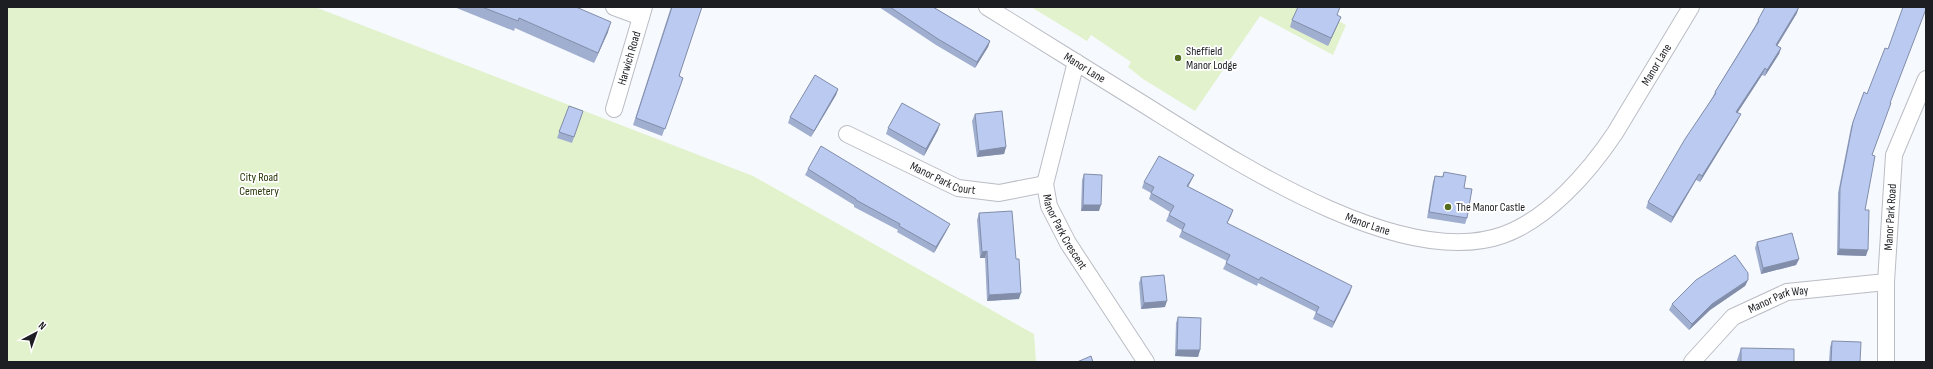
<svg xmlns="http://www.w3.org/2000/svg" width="1933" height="369" viewBox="0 0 1933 369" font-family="'Sofia Sans Condensed',sans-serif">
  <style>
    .green { fill: #e2f2cc }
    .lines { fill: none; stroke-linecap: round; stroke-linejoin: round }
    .minor-casing { stroke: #babdc4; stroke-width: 18 }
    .minor { stroke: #fff; stroke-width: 16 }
    .wall { fill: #a0aecf }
    .shaded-wall { fill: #828da9 }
    .building { fill: #bacaf1; stroke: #828da9 }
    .poi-dot { fill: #546d1e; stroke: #fff; stroke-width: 1.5 }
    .labels { text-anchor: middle; stroke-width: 3.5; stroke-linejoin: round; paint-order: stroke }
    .poi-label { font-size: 12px; fill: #1d1e21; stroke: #fff; text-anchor: start }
    .street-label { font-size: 12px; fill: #1d1e21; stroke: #fff }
    .park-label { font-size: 12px; fill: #283707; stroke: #fff }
  </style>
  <rect width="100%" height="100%" fill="#f6f9fe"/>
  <path class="green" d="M7,7H315L753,176L1034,334L1036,362H7Z
    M1031,7H1313L1346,25L1333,55L1260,16L1195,111L1143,79L1128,67L1131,62L1091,35L1087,41Z"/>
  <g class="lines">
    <defs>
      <g id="minor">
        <path d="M614,7L641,17"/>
        <path id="s1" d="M987,7C1038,39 1089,70 1140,102C1227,156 1399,272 1503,235C1548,219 1589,172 1615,133L1691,7"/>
        <path id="s2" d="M1076,62L1045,184L1049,206L1068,243L1146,362"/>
        <path id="s3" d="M614,109L644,7"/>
        <path id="s4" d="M847,134L958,188L999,193L1045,184"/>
        <path id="s5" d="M1692,362L1733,317L1787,292L1886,282"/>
        <path id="s6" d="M1886,362V282L1894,155L1926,79"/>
      </g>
    </defs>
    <use href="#minor" class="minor-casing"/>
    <use href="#minor" class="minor"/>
  </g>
  <path class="wall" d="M454,7H576L608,32L594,63L515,28L514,31Z
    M671,7L679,76L683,78L662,136L633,125Z
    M879,7H933L990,41L988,47L975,68L936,45Z
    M1797,13L1777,46L1781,48L1779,54L1765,76L1762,75L1738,112V120L1700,182L1696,180L1671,223L1646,208L1648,202L1712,98L1715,92L1755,26L1758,20Z
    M1337,15L1341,17L1338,24L1328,46L1290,27L1292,20Z
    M838,89L836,95L811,137L788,123L790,117Z
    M1864,92L1890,103L1872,155L1865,210L1866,256L1837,255L1838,193L1851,127Z
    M569,106L583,111L572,143L557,138Z
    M975,114L1006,147L1004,154L977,157L972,121Z
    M888,128L938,130L924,156L886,134Z
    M808,169L947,230L934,253L897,232L898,230L854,207V205L805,175Z
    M1444,172L1464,188L1467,218L1465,224L1427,218L1433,182L1435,176L1442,177Z
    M1084,174L1099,211H1081L1082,180Z
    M1194,175L1188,187L1233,210L1227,223L1350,292L1332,328L1313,319L1316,312L1258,283L1257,286L1223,269L1227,261L1179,237L1182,230L1166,221L1170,212L1149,199L1151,193L1142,188L1144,182Z
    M979,213L1019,299L987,301L985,258H980L977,220Z
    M1757,242L1799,259L1796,265L1761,274L1755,248Z
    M1141,277L1165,307L1141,309L1139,283Z
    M1748,280L1745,286L1710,310L1689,330L1669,310L1672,304Z
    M1178,317L1200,350L1198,357L1175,356L1176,323Z
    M1832,341L1860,362H1829L1830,347Z
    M1741,348L1794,362H1737V360Z"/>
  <path class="shaded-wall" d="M1799,7L1797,13L1774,51L1776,45Z
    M1341,17L1338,24L1328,46L1331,38Z
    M611,22L608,32L594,63L598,53Z
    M990,41L988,47L975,68L977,62Z
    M1781,48L1779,54L1765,76L1767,70Z
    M1765,68L1762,75L1734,118L1736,112Z
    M838,89L836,95L811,137L814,131Z
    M1741,114L1738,120L1700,182L1702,176Z
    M940,124L938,130L924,156L926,149Z
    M1006,147L1004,154L977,157L979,151Z
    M1699,174L1696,180L1671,223L1673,217Z
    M1194,175L1191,181L1185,192L1187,186Z
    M1083,205H1101L1099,211H1081Z
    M1233,210L1231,216L1224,229L1227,223Z
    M950,224L947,230L934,253L936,247Z
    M1839,249L1868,250L1866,256L1837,255Z
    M987,251L985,258H980L982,252Z
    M1799,259L1796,265L1761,274L1763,268Z
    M1748,280L1745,286L1710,310L1689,330L1692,324L1712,304Z
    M1352,286L1350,292L1332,328L1334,322Z
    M1021,293L1019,299L987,301L989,295Z
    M1167,301L1165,307L1141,309L1144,303Z
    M1177,350H1200L1198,357L1175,356Z"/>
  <path class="building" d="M482,7H576L611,22L598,53L519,18L518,21Z
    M672,7H702L679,76L683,78L665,129L636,118Z
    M890,7H933L990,41L977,62L938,39Z
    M1298,7H1340L1337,15L1341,17L1331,38L1292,20Z
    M1765,7H1799L1776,45L1781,48L1767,70L1765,68L1736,112L1741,114L1702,176L1699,174L1673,217L1648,202L1685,139L1716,93L1715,92L1759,21L1758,20Z
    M1903,7H1926V9L1890,103H1891L1872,155L1875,156L1865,210H1869L1868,250L1839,249L1840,188L1853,122L1864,92L1867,94L1885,48L1888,49Z
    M815,75L838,89L814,131L790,117Z
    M902,103L940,124L926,149L888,128Z
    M569,106L583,111L574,137L559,132Z
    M1002,111L1006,147L979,151L975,114Z
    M821,146L950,224L936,247L899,226L900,224L856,200V199L808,169Z
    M1159,156L1194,175L1187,186L1233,210L1227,223L1352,286L1334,322L1316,313L1319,307L1261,277L1259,280L1226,263L1230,255L1182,231L1185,224L1169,215L1174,206L1151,193L1154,187L1144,182Z
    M1444,172L1466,176L1464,188L1472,189L1467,218L1429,212L1435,176L1443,177Z
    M1084,174L1102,175L1101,205H1083Z
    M1012,211L1016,259H1019L1021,293L989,295L987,251L982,252L979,213Z
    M1792,233L1799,259L1763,268L1757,242Z
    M1735,255L1748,273V280L1712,304L1692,324L1672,304L1696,280Z
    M1164,275L1167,301L1144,303L1141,277Z
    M1178,317L1201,318L1200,350H1177Z
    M1832,341L1861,342L1860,362H1831Z
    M1741,348L1794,349V362H1741Z
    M1091,356L1093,362H1077Z"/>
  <g class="poi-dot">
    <circle cx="1178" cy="58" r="4"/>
    <circle cx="1448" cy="207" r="4"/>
  </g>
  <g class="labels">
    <g class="poi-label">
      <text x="1186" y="55">Sheffield<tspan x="1186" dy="14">Manor Lodge</tspan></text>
      <text x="1456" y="211">The Manor Castle</text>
    </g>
    <g class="street-label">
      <text dy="4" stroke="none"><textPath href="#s3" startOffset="53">Harwich Road</textPath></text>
      <text dy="4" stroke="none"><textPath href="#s1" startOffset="811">Manor Lane</textPath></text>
      <text dy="4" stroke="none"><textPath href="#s1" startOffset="115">Manor Lane</textPath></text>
      <text dy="4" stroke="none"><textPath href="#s4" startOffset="106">Manor Park Court</textPath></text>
      <text dy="4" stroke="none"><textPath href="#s6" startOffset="145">Manor Park Road</textPath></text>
      <text dy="4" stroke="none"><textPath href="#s1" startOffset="439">Manor Lane</textPath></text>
      <text dy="4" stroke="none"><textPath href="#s2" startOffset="178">Manor Park Crescent</textPath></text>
      <text dy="4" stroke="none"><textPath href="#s5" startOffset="110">Manor Park Way</textPath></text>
    </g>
    <g class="park-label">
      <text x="259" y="181">City Road<tspan x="259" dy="14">Cemetery</tspan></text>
    </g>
  </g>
  <rect width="1933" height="369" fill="none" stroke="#1d1e21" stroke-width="16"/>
  <g transform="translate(36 333) rotate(41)" stroke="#ffffff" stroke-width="3" paint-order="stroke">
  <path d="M0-3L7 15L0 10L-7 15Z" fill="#1d1e21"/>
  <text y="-6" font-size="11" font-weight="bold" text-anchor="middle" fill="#1d1e21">N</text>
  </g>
</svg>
